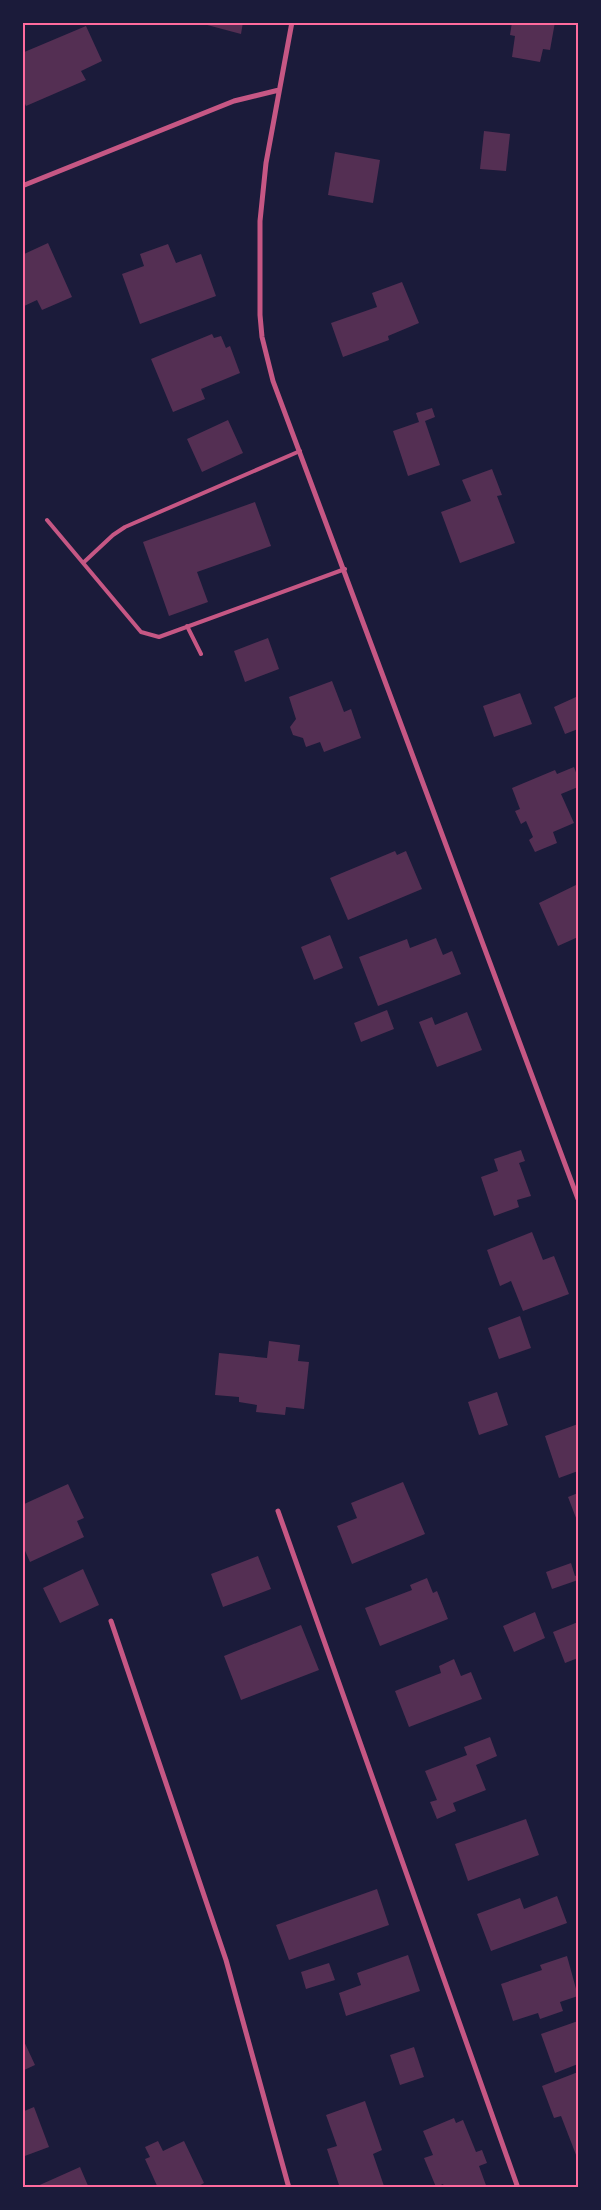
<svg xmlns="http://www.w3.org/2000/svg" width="601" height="2210" viewBox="0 0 601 2210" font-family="Helvetica,sans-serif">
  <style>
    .building { fill: #542f53 }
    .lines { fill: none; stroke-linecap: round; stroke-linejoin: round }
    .service { stroke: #c65784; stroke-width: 4 }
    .minor { stroke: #c65784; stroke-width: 5 }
    .neatline { fill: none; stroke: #ff6b9d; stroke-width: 2 }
  </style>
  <rect width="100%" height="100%" fill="#1b1b3a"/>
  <path class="building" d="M196,22H243L241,34Z
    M512,22H555L550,50L543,49L540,62L512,57L515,36L510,35Z
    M86,26L102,61L81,71L86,80L26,106L22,98V53Z
    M484,131L510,134L506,171L480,169Z
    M335,152L380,160L373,203L328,195Z
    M48,243L72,297L42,310L37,300L22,307V255Z
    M168,244L176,263L201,254L216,296L140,324L122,274L144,266L140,254Z
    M402,282L419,323L388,336L389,340L343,357L331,323L377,307L372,293Z
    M212,334L214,338L221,336L226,348L230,346L240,373L201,389L205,399L173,412L151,359Z
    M432,408L435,417L425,421L440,465L408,476L393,431L419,422L416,413Z
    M228,420L243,453L202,472L187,439Z
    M492,469L502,495L497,496L515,543L460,563L441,512L471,501L462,480Z
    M255,502L271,546L197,572L208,602L169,616L143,542Z
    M268,638L279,669L245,682L234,651Z
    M332,681L344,712L351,709L361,738L324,752L320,742L306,747L303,738L293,735L290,727L296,719L289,697Z
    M520,693L532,724L494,737L483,706Z
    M576,697L578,704V729L565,734L554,707Z
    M574,767L578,778V787L561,794L574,823L553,832L557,843L535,852L529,840L533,837L526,821L521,824L515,811L520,809L512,788L555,770L557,774Z
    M395,851L397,855L406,851L422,889L348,920L330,878Z
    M578,884V937L558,946L539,903Z
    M330,935L343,968L314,980L301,947Z
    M436,938L443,955L452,951L461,974L378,1006L359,957L407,939L410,948Z
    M387,1010L394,1029L361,1042L354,1023Z
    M467,1012L482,1050L437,1067L419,1022L432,1017L435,1025Z
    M521,1150L525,1161L519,1163L531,1196L517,1200L519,1207L494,1216L481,1177L498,1171L494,1159Z
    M532,1232L543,1260L554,1256L569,1294L523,1311L511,1281L500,1286L487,1250Z
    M520,1316L531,1348L499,1359L488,1328Z
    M269,1341L300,1345L298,1361L309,1362L304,1409L286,1407L285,1415L256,1412L257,1405L239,1402V1397L215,1395L219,1353L267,1358Z
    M497,1392L508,1425L479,1435L468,1402Z
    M578,1424V1471L559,1478L545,1436Z
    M403,1482L425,1534L352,1564L337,1526L357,1518L351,1503Z
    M68,1484L84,1518L77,1521L84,1537L30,1562L22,1544V1505Z
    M578,1493V1523L568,1497Z
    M258,1556L271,1589L223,1607L211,1574Z
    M571,1563L575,1576L578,1575V1580L552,1589L546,1572Z
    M83,1569L99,1605L60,1623L43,1588Z
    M427,1578L433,1593L437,1591L448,1619L380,1646L365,1608L412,1590L410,1585Z
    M535,1612L545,1638L514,1652L503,1626Z
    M578,1622V1658L565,1663L553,1632Z
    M301,1625L319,1670L241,1700L224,1656Z
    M454,1659L461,1676L471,1672L482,1699L409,1727L395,1691L441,1673L439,1666Z
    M490,1737L497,1756L476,1765L486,1790L453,1803L456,1811L437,1819L430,1802L437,1800L425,1771L467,1755L464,1747Z
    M526,1819L539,1855L468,1881L455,1844Z
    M377,1889L389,1925L289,1960L276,1925Z
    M557,1896L567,1923L491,1951L477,1914L520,1898L524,1909Z
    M408,1955L420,1991L346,2016L339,1993L361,1985L357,1973Z
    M567,1956L578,1996L560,2002L563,2011L540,2019L538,2013L513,2021L501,1984L542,1970L540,1965Z
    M329,1963L335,1980L306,1989L301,1972Z
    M578,2021V2064L555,2073L541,2034Z
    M22,2037L35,2065L22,2071Z
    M414,2047L424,2077L400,2085L390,2055Z
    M578,2072V2160L561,2116L554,2118L542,2086Z
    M365,2101L382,2150L373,2154L384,2186L340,2188L327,2149L337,2146L326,2115Z
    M34,2107L49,2147L22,2157V2112Z
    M454,2118L456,2123L463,2120L476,2152L482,2150L487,2163L479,2166L487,2188H445L443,2184L436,2187L424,2158L433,2155L423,2131Z
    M158,2141L163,2151L184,2141L204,2183L195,2188H158L145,2159L150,2157L145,2147Z
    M80,2167L89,2188H33Z"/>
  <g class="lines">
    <path class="service" d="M47,520L141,632L159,637L345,569
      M83,563L113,535L125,527L300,451
      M187,626L201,654"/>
    <path class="minor" d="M292,22L266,163L260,221V315L262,337L273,381L578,1199
      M22,186L234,101L279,90
      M278,1511L518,2188
      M111,1621L226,1960L289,2188"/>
  </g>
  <rect width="601" height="2210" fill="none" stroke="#1b1b3a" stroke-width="48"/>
  <rect x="24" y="24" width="553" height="2162" class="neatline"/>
</svg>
